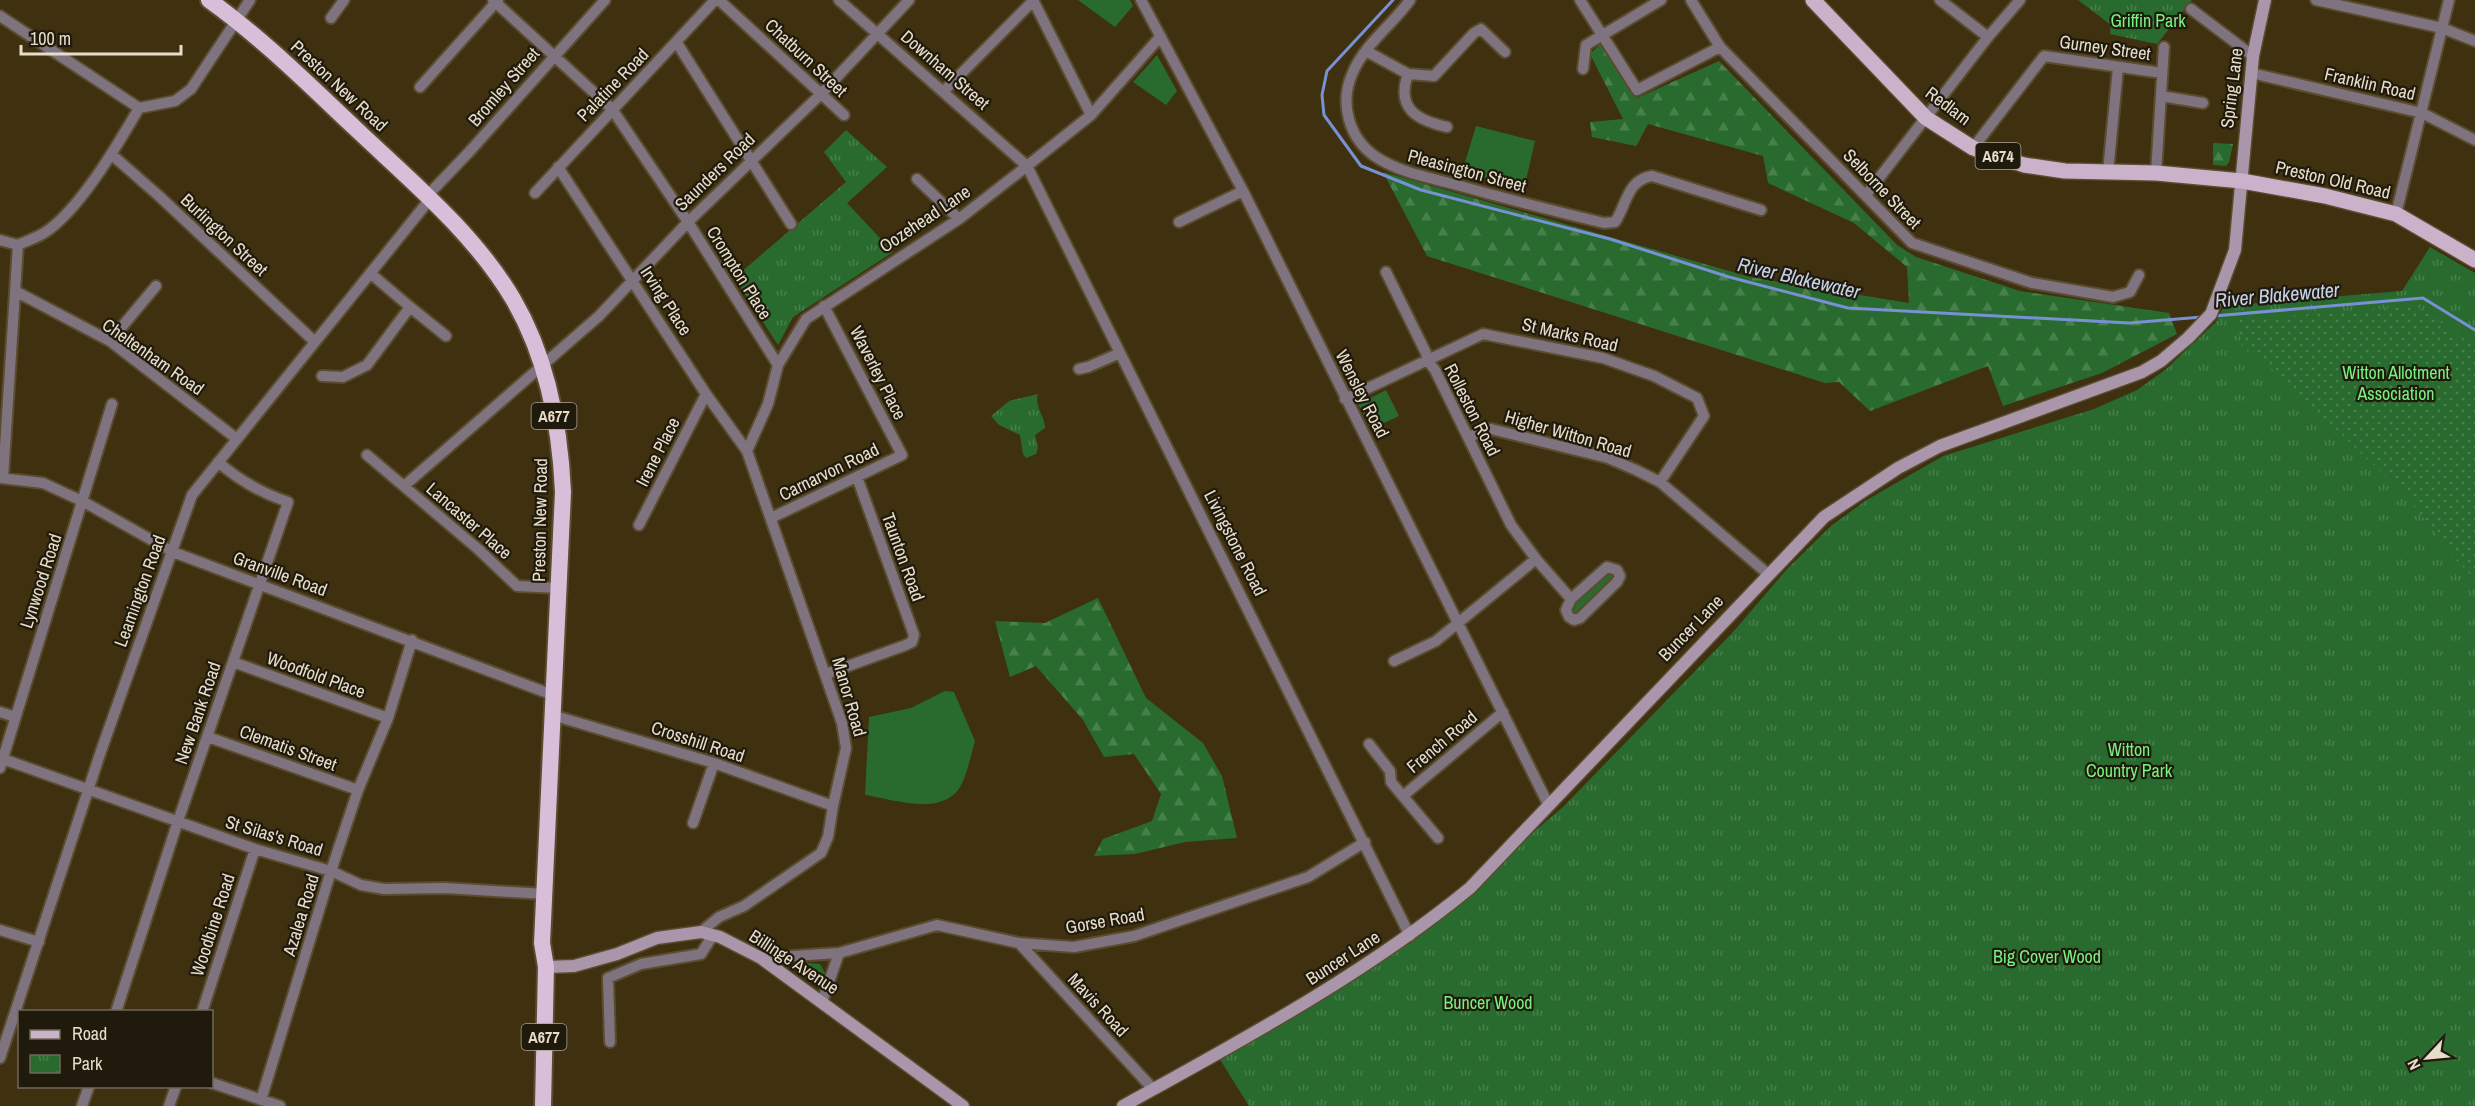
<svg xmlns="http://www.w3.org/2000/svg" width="2475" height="1106" viewBox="0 0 2475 1106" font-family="'Archivo Narrow',sans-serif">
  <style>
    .grass { fill: #296b2f }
    .forest { fill: url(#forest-firs) }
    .park { fill: url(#park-tufts) }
    .garden { fill: url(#garden-dots) }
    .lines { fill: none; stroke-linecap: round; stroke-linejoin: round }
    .stream { stroke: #7791d3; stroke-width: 3 }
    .minor-casing { stroke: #5a4c2e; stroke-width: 14 }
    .secondary-casing { stroke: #5a4c2e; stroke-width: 15 }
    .primary-casing { stroke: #5a4c2e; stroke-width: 18 }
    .trunk-casing { stroke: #5a4c2e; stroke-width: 20 }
    .minor { stroke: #7f737f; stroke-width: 10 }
    .secondary { stroke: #a996aa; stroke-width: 12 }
    .primary { stroke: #cab2cb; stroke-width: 15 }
    .trunk { stroke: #d9beda; stroke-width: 16 }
    .labels { text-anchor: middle; stroke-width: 4.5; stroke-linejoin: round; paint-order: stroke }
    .shield { fill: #201a0c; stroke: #aba292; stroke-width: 1.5 }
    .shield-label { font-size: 16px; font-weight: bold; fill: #e6ddcb }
    .park-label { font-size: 18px; fill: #76f380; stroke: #201a0c }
    .street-label { font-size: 18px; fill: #e6ddcb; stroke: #201a0c }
    .water-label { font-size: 20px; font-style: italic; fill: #c5d2ec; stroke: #201a0c }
  </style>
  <defs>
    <pattern id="forest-firs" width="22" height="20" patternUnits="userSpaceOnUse" patternTransform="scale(1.5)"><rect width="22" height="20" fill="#296b2f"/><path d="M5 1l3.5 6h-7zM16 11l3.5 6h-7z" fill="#48804c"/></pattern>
    <pattern id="park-tufts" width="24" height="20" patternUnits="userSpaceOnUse" patternTransform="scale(1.5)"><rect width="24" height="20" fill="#296b2f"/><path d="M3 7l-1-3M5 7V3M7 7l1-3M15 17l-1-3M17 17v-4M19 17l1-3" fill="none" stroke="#48804c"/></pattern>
    <pattern id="garden-dots" width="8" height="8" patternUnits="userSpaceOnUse" patternTransform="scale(1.5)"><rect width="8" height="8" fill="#296b2f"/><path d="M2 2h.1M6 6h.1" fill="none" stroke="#48804c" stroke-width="1.8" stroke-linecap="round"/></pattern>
  </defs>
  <rect width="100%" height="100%" fill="#3f3010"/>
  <path class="grass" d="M1078,0H1130L1133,6L1115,27Z
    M1157,55L1177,91L1166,105L1133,82Z
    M1476,126L1535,141L1524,189L1462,172Z
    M1386,390L1399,416L1371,429L1358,404Z
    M1608,571L1613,573L1614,578L1575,618L1569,609L1570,606Z
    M945,691L954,692L975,741C971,754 966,780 958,790C937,816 893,799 865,795L869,717L911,708Z
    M796,962L820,964L825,973L821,982L818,983L794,965Z"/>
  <path class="forest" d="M1601,43L1637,98L1719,61L1897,245L1916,257L2020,291L2169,313L2177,334L2102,373L2003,406L1988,366L1870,411L1839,382L1825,383L1427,256L1383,172L1750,277L1909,303L1907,267L1854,223L1768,183L1763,156L1648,124L1636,146L1592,137L1590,122L1623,119L1590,54Z
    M2213,143L2233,144L2229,162L2226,166L2213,165Z
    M1098,598L1146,698L1203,743L1222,776L1237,838L1185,842L1135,854L1094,856L1103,839L1152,821L1161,794L1134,754L1104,757L1083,720L1036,666L1010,677L995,621L1045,623Z"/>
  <path class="park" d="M2078,0H2192L2157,44L2110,34L2111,25Z
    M846,130L887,167L847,203L893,252L793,317L778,345L739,285V274L846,182L824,152Z
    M2430,247L2475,273V1106H1249L1216,1053L1410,936L1563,807L1733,632L1787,569L1831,526L1865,501L1943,456L2094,409L2137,390L2165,370L2216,322L2224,306L2402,291Z
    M1038,394C1034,406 1045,416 1045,428L1035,435L1038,448L1036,454L1026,458L1023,454L1020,435L999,425L991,416L1009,401Z"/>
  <path class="garden" d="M2416,306L2475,346V579L2455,559L2410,500L2276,372L2242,347L2236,320Z"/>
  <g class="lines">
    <path class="stream" d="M1393,0L1327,71L1322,95L1324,115L1361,166L1421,190L1610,239L1729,277L1848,308L2129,323L2202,317
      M2214,316L2423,298L2475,330"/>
    <defs>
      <path id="minor" d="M493,0L612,109L688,222L778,365
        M719,0L844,115
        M839,0L1027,166L1410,936
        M1033,0L1091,115
        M1141,0L1243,191L1548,804
        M1410,0C1393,24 1365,44 1353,72C1339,102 1348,138 1376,157C1399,172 1427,177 1453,184C1503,198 1554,211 1604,223L1615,222C1627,204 1627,180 1652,176L1761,210
        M1580,0L1637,90L1720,47
        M1691,0L1720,47L1912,243L2032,283L2113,297L2130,292L2139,275
        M1940,0L1988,37
        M2316,0L2442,28L2475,41
        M2191,9L2253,56
        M0,16L139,108L175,101L191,89L250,0
        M331,18L344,0
        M677,43L791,224
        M1366,51L1408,74L1434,76L1474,33L1481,29L1505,52
        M1583,69L1586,45L1661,0
        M2251,73L2422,113L2475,140
        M1408,74C1396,108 1416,120 1447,127
        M420,87L498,0
        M944,91L1034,0
        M2161,96L2203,103
        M1973,148L2044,56L2162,73
        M111,154L159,196L314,341
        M558,167L706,394L747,451L842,723L846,748L833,806L828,837L821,853L744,906L719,917L701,932
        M2108,172L2118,68
        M2156,173L2164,47
        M917,179L959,219
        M535,193L715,0
        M1866,195L1988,37L2020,0
        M427,196L470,151L605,0
        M2396,214L2449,0
        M1179,222L1243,191
        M0,240L18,245
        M1386,272L1426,353L1428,361L1435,370L1511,525L1536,559L1571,599
        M15,291L110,341L237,439
        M410,307L446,336
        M110,341L156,286
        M1079,369L1088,367L1120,353
        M322,376L343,377L367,365L410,307L370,273
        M1345,399L1483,334L1603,358L1654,376L1697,398L1704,416L1660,482
        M1468,437L1491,429L1608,458L1636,470L1660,482L1768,574
        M747,451L768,404L778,365L806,319L959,219L1027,166L1091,115L1160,37
        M367,455L478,549L517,586L559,588
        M0,478L43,483L84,502L173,552L553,695
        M3,478L18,245C26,241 36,238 44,233C79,211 118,144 139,108
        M404,486L599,316L688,222L821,94L909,0
        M771,518L902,455L824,306
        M639,525L706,394
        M1607,567L1617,570L1620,576L1617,582L1580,618L1574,620L1569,617L1566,610L1571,599Z
        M1394,661L1436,641L1536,559
        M233,662L388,718
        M826,674L906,645L912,642L914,635L857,477
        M0,712L15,717
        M552,715L714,763L833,806
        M208,737L358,790
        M1369,744L1390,771L1391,782L1438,838
        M3,759L255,849L331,871L361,885L384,889L445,888L545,894
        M0,768L112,404
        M1403,796L1503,712
        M693,823L714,763
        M0,930L39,942
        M1019,943L1153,1089
        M761,958L839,953L937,925L1019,943L1074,947L1134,936L1308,877L1365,842
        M822,1002L839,953
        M116,1012L178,821L288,502C261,493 240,481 218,462
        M202,1012L255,849
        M610,1042L608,978L641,964L701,954L713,935
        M0,1058L101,751L192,495L430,199
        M212,1083L280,1106
        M261,1100L331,871L358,790L388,718L412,640
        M82,1106L89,1086
        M169,1106L176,1086"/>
      <path id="secondary" d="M546,967L574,966L617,954L657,938L701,932L720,937L761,958L963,1106
        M1123,1106C1242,1040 1364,975 1470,888L1824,517L1898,468L1940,446L2142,372L2161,361L2188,338L2211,314L2235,250L2253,56L2265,0"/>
      <path id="primary" d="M1813,0L1926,118L1973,148L2024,165L2065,171L2156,173L2242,181L2325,196L2396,214L2475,260"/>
      <path id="trunk" d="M209,0C262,38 308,84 356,129C411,181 474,233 513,299C547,357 560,425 563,492L542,943L546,967L543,1106"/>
    </defs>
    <use href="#minor" class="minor-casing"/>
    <use href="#secondary" class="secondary-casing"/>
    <use href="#primary" class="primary-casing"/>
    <use href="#trunk" class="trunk-casing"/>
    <use href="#minor" class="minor"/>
    <use href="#secondary" class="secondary"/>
    <use href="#primary" class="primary"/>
    <use href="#trunk" class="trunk"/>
  </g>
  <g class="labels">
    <g class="shield">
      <rect x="1975.5" y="143" width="45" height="26" rx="4.5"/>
      <rect x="531.5" y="403" width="45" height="26" rx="4.5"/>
      <rect x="521.5" y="1024" width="45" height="26" rx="4.5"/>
    </g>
    <g class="shield-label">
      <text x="1998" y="162">A674</text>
      <text x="554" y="422">A677</text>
      <text x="544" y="1043">A677</text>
    </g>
    <g class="park-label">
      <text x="2148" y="27">Griffin Park</text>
      <text x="2396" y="379">Witton Allotment<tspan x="2396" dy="21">Association</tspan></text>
      <text x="2129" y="756">Witton<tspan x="2129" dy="21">Country Park</tspan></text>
      <text x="2047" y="963">Big Cover Wood</text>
      <text x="1488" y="1009">Buncer Wood</text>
    </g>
    <g class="street-label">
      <text transform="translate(2105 48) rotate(8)" y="6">Gurney Street</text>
      <text transform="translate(806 58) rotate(43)" y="6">Chatburn Street</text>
      <text transform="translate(945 70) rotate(41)" y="6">Downham Street</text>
      <text transform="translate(2370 84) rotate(13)" y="6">Franklin Road</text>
      <text transform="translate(613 85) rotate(-46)" y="6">Palatine Road</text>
      <text transform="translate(339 86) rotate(43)" y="6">Preston New Road</text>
      <text transform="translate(504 87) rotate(-49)" y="6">Bromley Street</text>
      <text transform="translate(2232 88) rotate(-83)" y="6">Spring Lane</text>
      <text transform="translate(1948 106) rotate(37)" y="6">Redlam</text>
      <text transform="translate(1467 171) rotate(15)" y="6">Pleasington Street</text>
      <text transform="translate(715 172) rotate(-44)" y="6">Saunders Road</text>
      <text transform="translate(2333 180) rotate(13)" y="6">Preston Old Road</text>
      <text transform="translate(1882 189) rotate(46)" y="6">Selborne Street</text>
      <text transform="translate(925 219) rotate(-34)" y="6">Oozehead Lane</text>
      <text transform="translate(224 235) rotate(43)" y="6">Burlington Street</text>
      <text transform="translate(739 273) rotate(58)" y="6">Crompton Place</text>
      <text transform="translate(666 301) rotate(57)" y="6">Irving Place</text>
      <text transform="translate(1570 335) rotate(13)" y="6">St Marks Road</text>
      <text transform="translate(153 357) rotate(35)" y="6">Cheltenham Road</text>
      <text transform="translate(878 373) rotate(63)" y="6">Waverley Place</text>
      <text transform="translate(1362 394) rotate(63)" y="6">Wensley Road</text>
      <text transform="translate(1472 410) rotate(63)" y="6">Rolleston Road</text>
      <text transform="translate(1568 434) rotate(16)" y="6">Higher Witton Road</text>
      <text transform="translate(658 452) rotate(-63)" y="6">Irene Place</text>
      <text transform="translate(829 472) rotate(-26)" y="6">Carnarvon Road</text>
      <text transform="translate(540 520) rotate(-89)" y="6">Preston New Road</text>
      <text transform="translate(469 521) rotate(41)" y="6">Lancaster Place</text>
      <text transform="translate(1235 543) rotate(63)" y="6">Livingstone Road</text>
      <text transform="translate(903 557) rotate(70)" y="6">Taunton Road</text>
      <text transform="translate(280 574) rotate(20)" y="6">Granville Road</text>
      <text transform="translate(41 581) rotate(-72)" y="6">Lynwood Road</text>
      <text transform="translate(140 591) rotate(-70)" y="6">Leamington Road</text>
      <text transform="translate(1691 628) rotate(-46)" y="6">Buncer Lane</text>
      <text transform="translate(316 675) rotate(20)" y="6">Woodfold Place</text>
      <text transform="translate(849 697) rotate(74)" y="6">Manor Road</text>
      <text transform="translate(198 713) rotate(-71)" y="6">New Bank Road</text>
      <text transform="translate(698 742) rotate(18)" y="6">Crosshill Road</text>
      <text transform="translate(1442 742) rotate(-40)" y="6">French Road</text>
      <text transform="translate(288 748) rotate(20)" y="6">Clematis Street</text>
      <text transform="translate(274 836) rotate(17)" y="6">St Silas's Road</text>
      <text transform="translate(301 915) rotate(-73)" y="6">Azalea Road</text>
      <text transform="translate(1105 921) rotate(-10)" y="6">Gorse Road</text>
      <text transform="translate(213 925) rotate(-72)" y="6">Woodbine Road</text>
      <text transform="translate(1343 958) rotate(-33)" y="6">Buncer Lane</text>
      <text transform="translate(794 962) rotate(33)" y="6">Billinge Avenue</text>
      <text transform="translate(1098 1005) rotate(47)" y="6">Mavis Road</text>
    </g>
    <g class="water-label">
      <text transform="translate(1799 278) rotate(13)" y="7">River Blakewater</text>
      <text transform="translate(2277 295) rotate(-5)" y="7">River Blakewater</text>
    </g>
  </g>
  <rect x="18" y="1010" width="195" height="78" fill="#201a0c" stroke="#6f6858" stroke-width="1.5"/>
  <rect x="30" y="1030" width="30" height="9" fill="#cab2cb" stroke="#6f6858" stroke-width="1.5"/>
  <text x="72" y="1040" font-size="18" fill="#e6ddcb">Road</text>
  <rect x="30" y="1055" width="30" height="18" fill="url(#park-tufts)" stroke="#6f6858" stroke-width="1.5"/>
  <text x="72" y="1070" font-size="18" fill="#e6ddcb">Park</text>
  <g transform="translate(2427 1058) rotate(244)" stroke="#201a0c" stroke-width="4.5" paint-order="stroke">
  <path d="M0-4.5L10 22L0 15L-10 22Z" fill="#e6ddcb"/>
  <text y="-9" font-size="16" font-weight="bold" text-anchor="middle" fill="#e6ddcb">N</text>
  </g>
  <path d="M21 45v9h160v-9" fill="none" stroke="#e6ddcb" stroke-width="3"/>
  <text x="30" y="45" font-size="18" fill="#e6ddcb" stroke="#201a0c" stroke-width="4.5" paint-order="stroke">100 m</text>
</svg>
